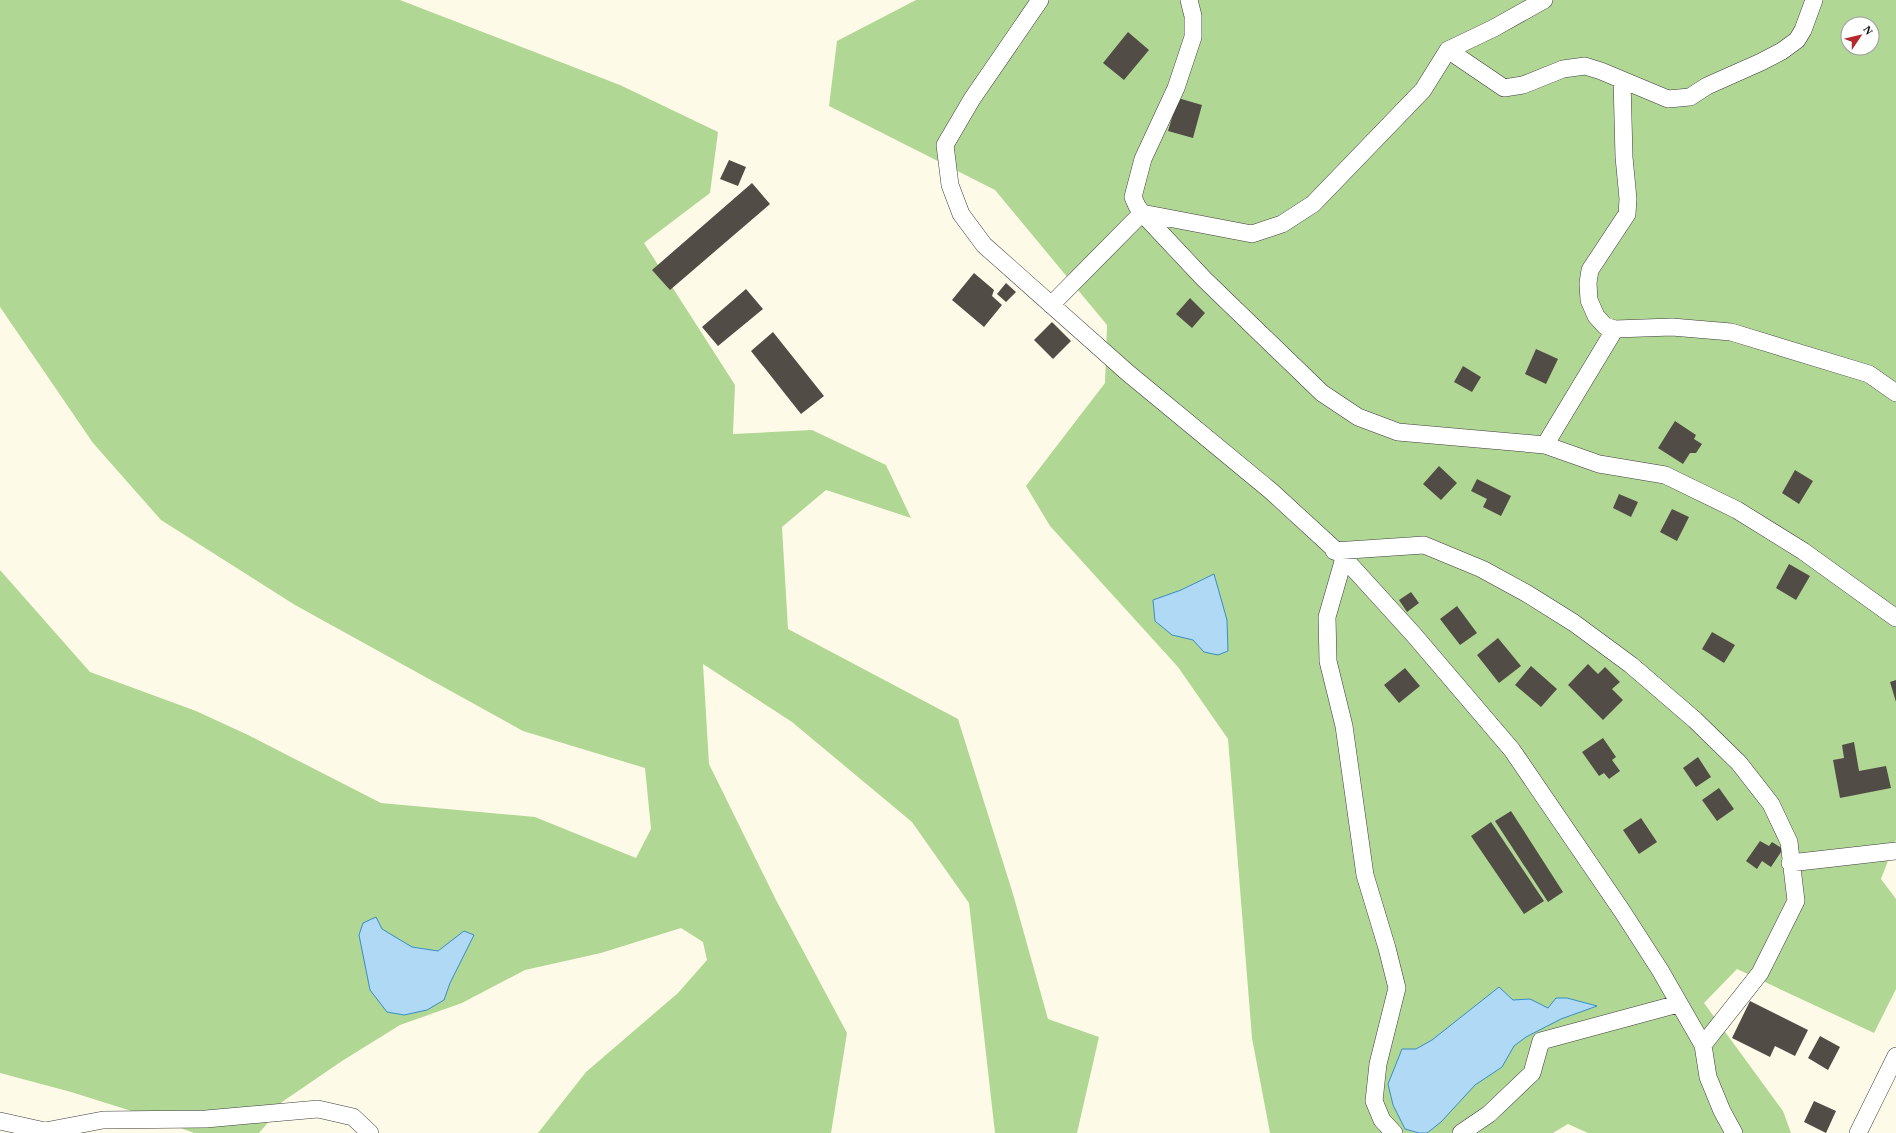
<svg xmlns="http://www.w3.org/2000/svg" width="1896" height="1133" viewBox="0 0 1896 1133" font-family="Georgia,serif">
  <style>
    .forest { fill: #b1d794; fill-rule: evenodd }
    .water { fill: #afd9f4; stroke: #388dc8 }
    .building { fill: #524c47 }
    .lines { fill: none; stroke-linecap: round; stroke-linejoin: round }
    .minor-casing { stroke: #3d3d3d; stroke-width: 18 }
    .minor { stroke: #fff; stroke-width: 17 }
  </style>
  <rect width="100%" height="100%" fill="#fefae8"/>
  <path class="forest" d="M0,0H400L620,85L718,132L710,193L644,243L735,385L733,434L812,430L886,465L911,518L826,490L782,527L788,629L958,719L1013,894L1048,1019L1099,1037L1077,1133H995L969,903L912,822L792,722L703,664L709,764L776,900L847,1033L831,1133H538L586,1072L678,993L707,960L703,942L681,928L601,953L525,970L462,1003L400,1025L342,1061L282,1102L266,1125L259,1133H194L157,1119L71,1092L0,1073V570L90,672L196,711L246,734L381,803L535,817L636,858L651,829L645,768L523,731L295,605L161,520L93,443L0,307Z
    M916,0H1896V840L1881,879L1896,899V989L1874,1033L1737,969L1704,1003L1783,1111L1791,1133H1588L1568,1124L1553,1133H1270L1252,1038L1228,739L1178,667L1050,526L1026,486L1105,383L1107,325L995,190L829,106L837,41ZM1848,24H1872V48H1848Z"/>
  <path class="water" d="M1214,574L1227,620L1228,651L1218,655L1204,652L1193,640L1172,635L1155,621L1153,600L1181,590Z
    M376,917L382,929L412,947L438,951L464,931L474,935L450,983L444,1000L427,1010L404,1015L387,1012L370,990L359,935L363,923Z
    M1499,987L1513,1000L1530,999L1548,1008L1556,998H1567L1597,1006L1561,1019L1526,1037L1514,1046L1502,1067L1475,1085L1441,1122L1427,1133H1419L1405,1129L1393,1105L1388,1084L1402,1049H1416L1432,1040Z"/>
  <path class="building" d="M1128,32L1149,50L1124,80L1103,63Z
    M1178,98L1202,105L1193,138L1168,131Z
    M729,160L746,167L738,186L720,179Z
    M752,183L770,204L670,290L652,270Z
    M974,273L994,290L992,296L1002,305L984,327L952,300Z
    M1006,283L1016,292L1006,302L997,294Z
    M746,289L763,309L718,346L702,327Z
    M1190,298L1205,313L1192,328L1176,314Z
    M1052,322L1071,341L1053,359L1034,340Z
    M773,332L824,396L801,414L751,351Z
    M1536,349L1558,359L1546,384L1525,374Z
    M1463,366L1481,377L1472,392L1454,382Z
    M1675,421L1696,435L1694,439L1702,444L1696,453H1690L1683,464L1658,448Z
    M1439,466L1457,483L1441,500L1423,484Z
    M1795,470L1813,481L1799,504L1782,493Z
    M1477,479L1511,496L1501,516L1483,507L1487,499L1471,491Z
    M1619,494L1638,502L1631,517L1613,508Z
    M1672,509L1689,517L1677,541L1660,532Z
    M1789,564L1810,576L1796,600L1776,588Z
    M1411,592L1419,603L1407,612L1399,600Z
    M1457,606L1477,633L1460,645L1440,619Z
    M1712,632L1735,645L1724,663L1702,649Z
    M1498,638L1521,666L1499,683L1477,655Z
    M1588,664L1598,674L1605,667L1620,682L1612,689L1623,700L1603,720L1568,685Z
    M1531,666L1557,689L1541,707L1515,685Z
    M1405,668L1420,686L1399,703L1384,685Z
    M1896,680V702L1890,682Z
    M1603,738L1616,757L1612,760L1620,771L1609,779L1604,773L1599,776L1582,752Z
    M1854,742L1859,771L1886,766L1891,788L1840,798L1833,760L1844,758L1842,745Z
    M1698,757L1711,777L1696,787L1683,768Z
    M1719,788L1734,809L1717,821L1702,800Z
    M1511,811L1563,892L1548,902L1495,821Z
    M1641,818L1657,842L1639,854L1623,830Z
    M1491,822L1544,901L1524,914L1471,836Z
    M1760,841L1769,846L1772,842L1783,849L1771,867L1762,861L1757,869L1746,861Z
    M1750,1001L1808,1030L1795,1056L1775,1046L1770,1057L1732,1038Z
    M1820,1036L1840,1047L1828,1070L1808,1058Z
    M1814,1101L1836,1111L1826,1133L1804,1122Z"/>
  <g class="lines">
    <defs>
      <path id="minor" d="M1040,0L972,99L945,145L950,185L961,214L984,245L1128,373L1271,491L1344,558L1414,635L1512,750L1622,911L1660,970L1703,1045L1708,1077L1722,1111L1734,1133
        M1189,0L1193,16V37L1176,88L1143,159L1133,197L1137,206L1142,213L1204,279L1322,393L1358,417L1398,432L1545,445L1599,464L1665,475L1737,510L1803,551L1896,618
        M1448,50L1504,88L1523,85L1563,69L1585,66L1601,71L1668,99L1690,97L1707,86L1761,62L1782,51L1797,40L1803,30L1814,0
        M1622,80L1624,157L1628,199L1627,214L1590,270L1588,283L1589,300L1596,316L1605,326L1615,329L1672,327L1731,332L1869,374L1896,393
        M1142,213L1252,234L1282,224L1313,204L1423,90L1448,50L1494,28L1544,0
        M1051,305L1142,213
        M1545,445L1615,329
        M1334,551L1424,545L1482,569L1526,593L1574,623L1631,665L1695,720L1739,763L1771,804L1789,842L1796,901L1760,973L1703,1045
        M1344,558L1327,617L1328,661L1344,726L1365,875L1387,948L1397,988L1378,1064L1374,1101L1382,1120L1394,1133
        M1790,863L1896,851
        M0,1121L45,1131L103,1120L206,1119L318,1109L353,1117L370,1133
        M1461,1133L1489,1114L1532,1073L1541,1041L1678,1004
        M1858,1133L1896,1056"/>
    </defs>
    <use href="#minor" class="minor-casing"/>
    <use href="#minor" class="minor"/>
  </g>
  <g transform="translate(1860 36) rotate(55)"><circle r="19" fill="#ffffff" stroke="#9d9d9d"/>
  <path d="M0-3L7 15L0 10L-7 15Z" fill="#b5282c"/>
  <text y="-6" font-size="11" font-weight="bold" text-anchor="middle" fill="#0a0a0a">N</text>
  </g>
</svg>
